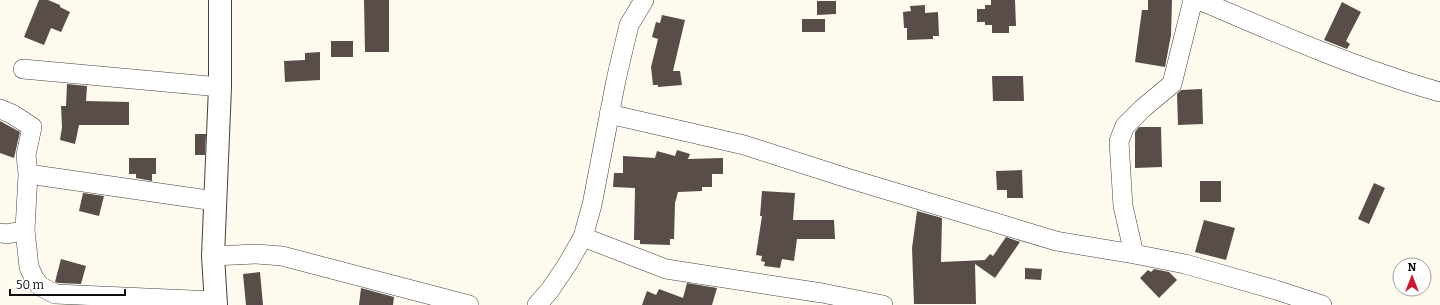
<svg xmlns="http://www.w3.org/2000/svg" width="1440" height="305" viewBox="0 0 1440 305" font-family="Bitter,serif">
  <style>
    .building { fill: #584d49 }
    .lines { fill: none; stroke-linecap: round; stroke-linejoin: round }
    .minor-casing { stroke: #414141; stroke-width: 20 }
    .tertiary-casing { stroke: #414141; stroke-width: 24 }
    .minor { stroke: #fff; stroke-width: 19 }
    .tertiary { stroke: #fff; stroke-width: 22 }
  </style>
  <rect width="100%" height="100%" fill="#fffaee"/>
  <path class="building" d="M39,0H48L60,5V7L70,12L61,32L51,28L44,45L24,37Z
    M364,0H389V52H365Z
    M991,0H1015L1016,26H1009V33H992V25H985V22H977V9H985V5H991Z
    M1148,0H1172L1171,35L1165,67L1135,62L1142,10H1148Z
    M817,1H836V14L817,15Z
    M1342,2L1361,12L1346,41L1350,44L1347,49L1324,40Z
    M925,5V13L938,12L939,36H933V39L907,40V28H904L903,12L911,11L910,6Z
    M662,15L685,20L673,71H680L682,85L658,87V85H653L651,67L658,39L652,37L656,22L660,23Z
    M802,19H825V32H802Z
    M331,41H353V57H331Z
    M320,52V80L285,82L284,61L305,60V53Z
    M992,76H1023L1024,101H993Z
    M67,84L87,86L86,101L129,102V125H79L75,144L60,140L62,127L61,106H66Z
    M1202,89L1203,124L1178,125L1177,94L1181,90Z
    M0,121L20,132L14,158L0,153Z
    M1139,127H1161L1162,167L1135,168V132Z
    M195,134H206L205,155H195Z
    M677,150L690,154L688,159L723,158V174H712V187H702V191L678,192L675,203L674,239H670V245L640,244V240H634L635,188L613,187L614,173H623V156L655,158L657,151L675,156Z
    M129,158H156V174H152V181L136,178V174H129Z
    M1022,170L1023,198H1007V190H997L996,171Z
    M1200,181H1221V202H1200Z
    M1374,183L1385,188L1369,224L1358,219Z
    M762,191L795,193L793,220H834L835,239H797L794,261L782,259L780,268L764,266L765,262L761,261L762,256L756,255L762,216H760Z
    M83,193L104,196L99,216L79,211Z
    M917,211L942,218L941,262L985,260L990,254L993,256L1006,237L1020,242L995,278L975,264L976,304H914L912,248Z
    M1204,220L1235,228L1226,260L1195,252Z
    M61,259L86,266L81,284L58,283L55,282Z
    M1025,268L1042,269L1041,280L1025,279Z
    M1154,269L1169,272L1177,280L1159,298L1140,278L1148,270L1151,272Z
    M260,272L263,305H246L243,274Z
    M687,283L717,288L712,305H642L647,291L656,295L659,289L683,298Z
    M361,288L394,297L393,305H359Z"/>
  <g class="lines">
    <defs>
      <path id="minor" d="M1199,0C1278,34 1358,69 1440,92
        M23,69L220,87
        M0,109L12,114L32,127L26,155L28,174L25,230L29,267L34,278L40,286L55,294L215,301
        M609,114L744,145L847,178L1056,241L1134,254L1185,264L1276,290L1322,305
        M28,174L215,201
        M0,233L7,234L25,230
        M583,237L666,269L822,293L883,305
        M1134,254L1123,206L1119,141L1125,126L1143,108L1172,84L1193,0
        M213,256L256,254L282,256L469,305
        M537,305L550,290L567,265L583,237L592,205L616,80L629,25L644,0"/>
      <path id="tertiary" d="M216,305L213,256L220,87V0"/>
    </defs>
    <use href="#minor" class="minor-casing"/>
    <use href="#tertiary" class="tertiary-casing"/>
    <use href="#minor" class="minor"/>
    <use href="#tertiary" class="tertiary"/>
  </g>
  <g transform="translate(1412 277)"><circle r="19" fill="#ffffff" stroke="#9f9f9f"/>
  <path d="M0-3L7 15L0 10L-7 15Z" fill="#cc172d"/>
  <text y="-6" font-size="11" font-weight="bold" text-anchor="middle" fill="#0e0e0e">N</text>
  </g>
  <path d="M10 289v6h115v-6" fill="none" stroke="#0e0e0e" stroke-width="2"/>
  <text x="16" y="289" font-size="12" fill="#0e0e0e" stroke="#ffffff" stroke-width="3" paint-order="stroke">50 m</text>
</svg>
